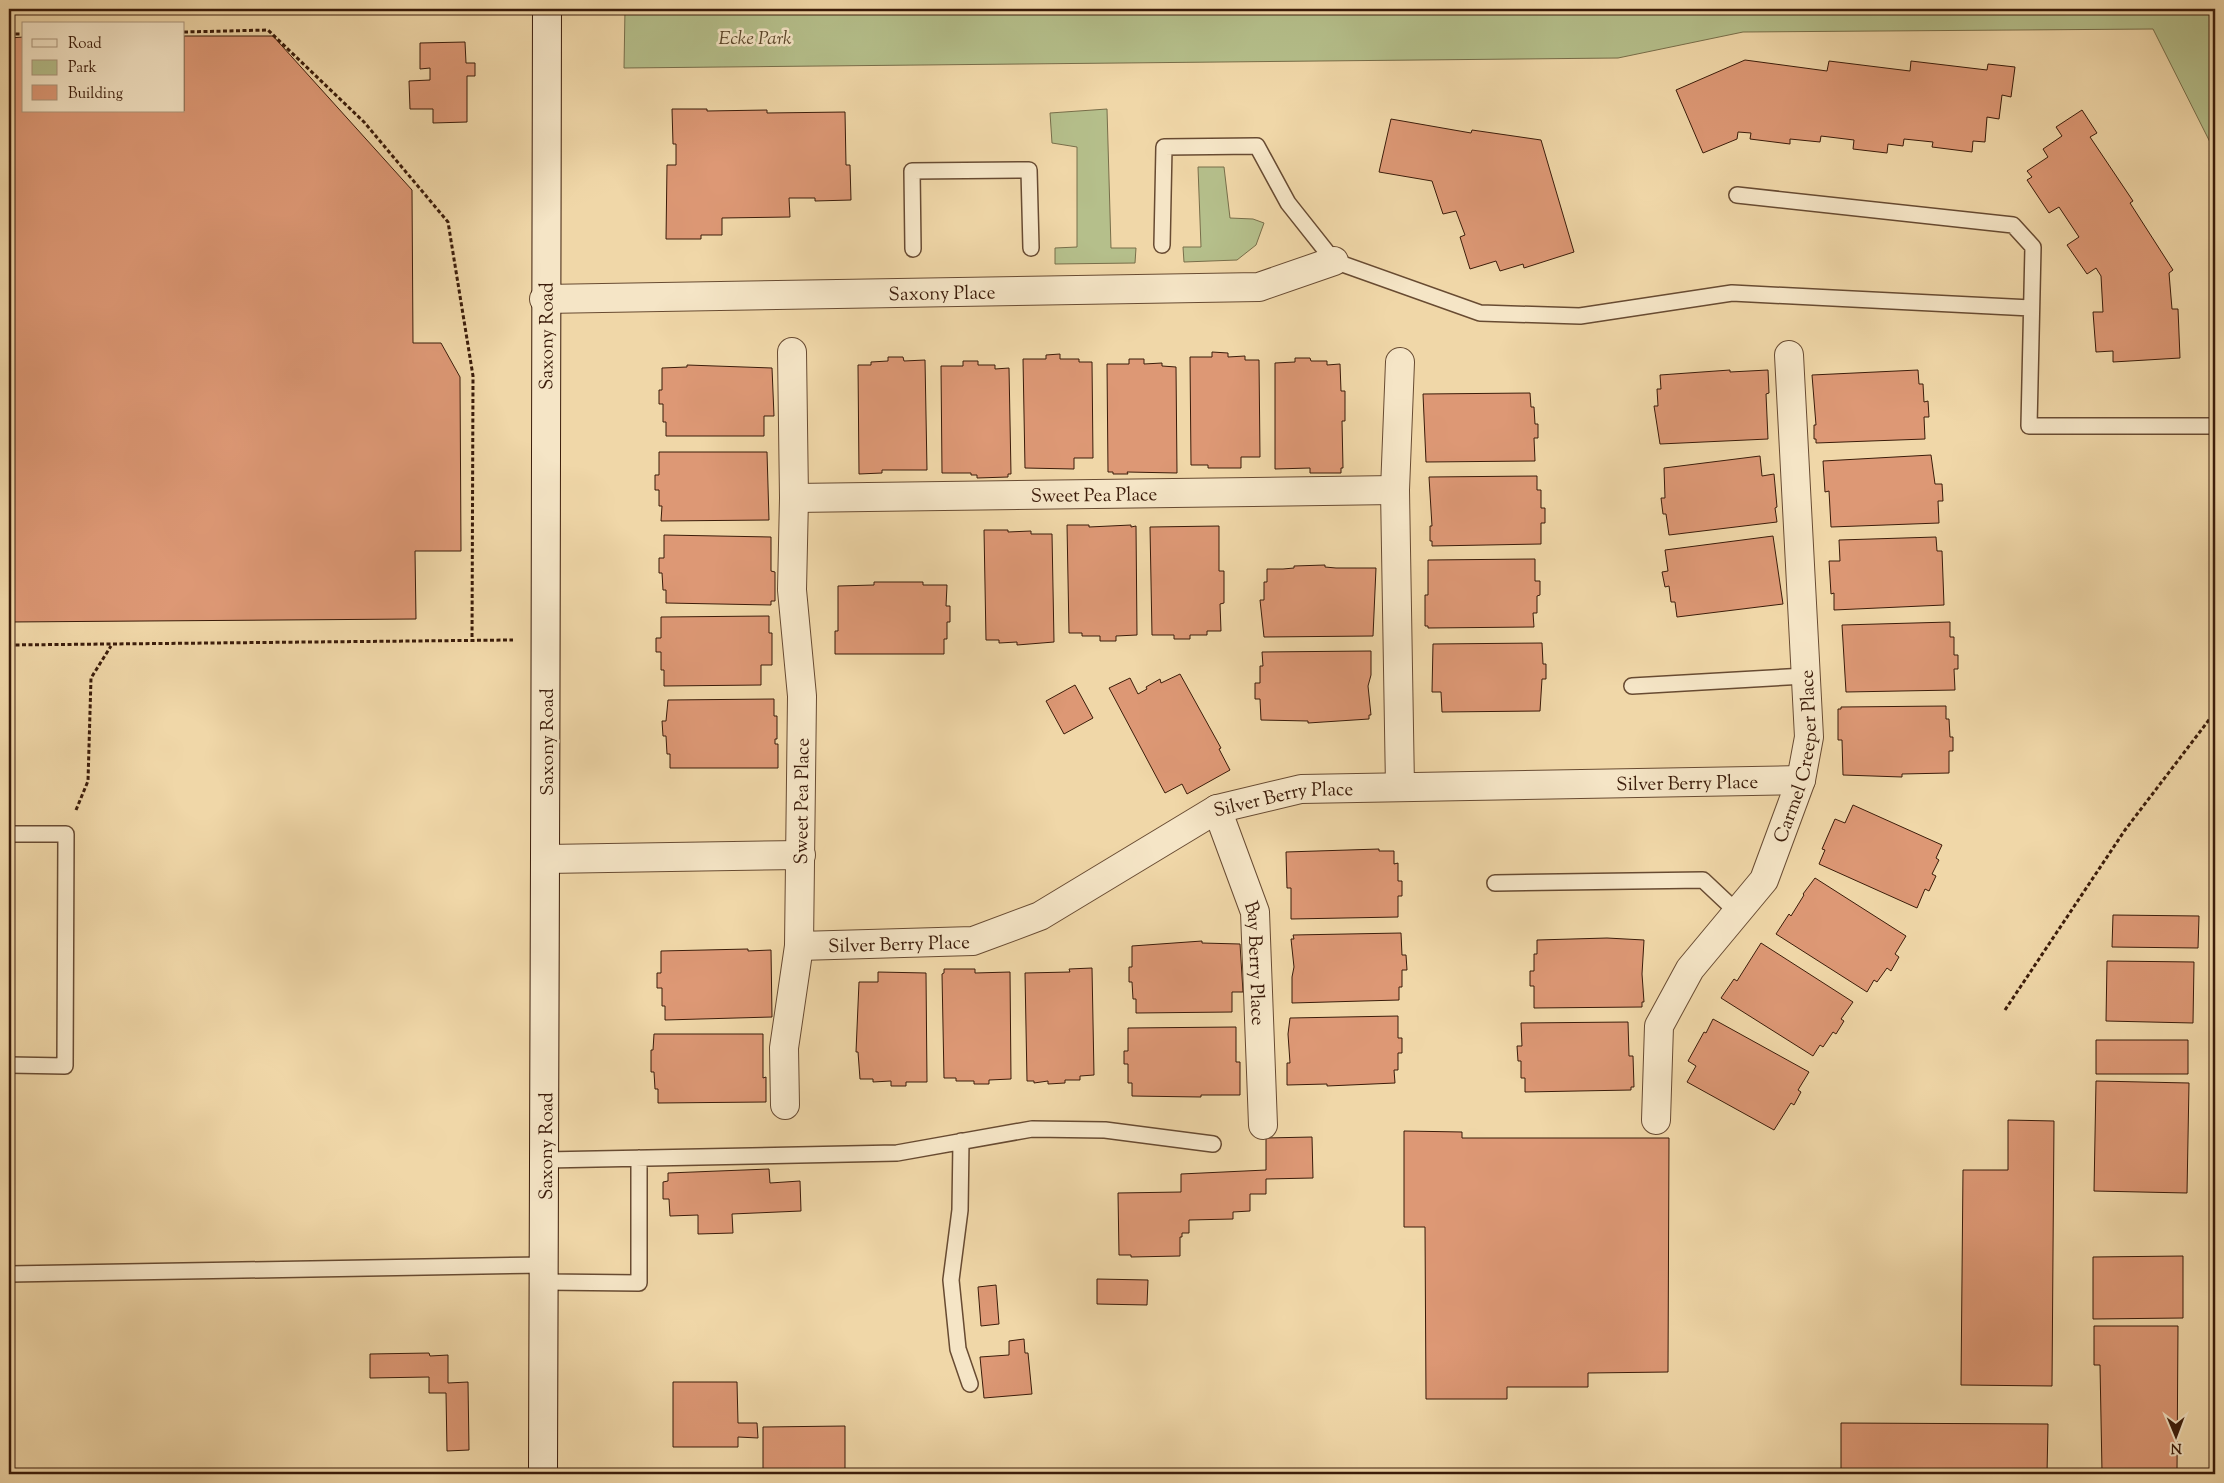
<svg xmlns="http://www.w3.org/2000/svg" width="2224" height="1483" viewBox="0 0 2224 1483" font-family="'Sorts Mill Goudy',serif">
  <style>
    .green { fill: #b5bf8b; stroke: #786e4a }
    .building { fill: #dd9875; stroke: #3b1c0a }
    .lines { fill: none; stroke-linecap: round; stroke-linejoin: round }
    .lane-casing { stroke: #684b32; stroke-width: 18 }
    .street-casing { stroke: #684b32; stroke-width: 30 }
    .secondary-casing { stroke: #3b1c0a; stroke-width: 30 }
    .path { stroke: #3b1c0a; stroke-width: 3; stroke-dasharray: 4 2.5; stroke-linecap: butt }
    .lane { stroke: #f5e5c6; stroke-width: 15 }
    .street { stroke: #f5e5c6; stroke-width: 28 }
    .secondary { stroke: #f5e5c6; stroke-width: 28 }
    .labels { text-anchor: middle; stroke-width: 5; stroke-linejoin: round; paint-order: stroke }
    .park-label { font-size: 19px; font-style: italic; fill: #5a452a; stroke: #f5e5c6 }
    .street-label { font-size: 19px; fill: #3b1c0a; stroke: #f5e5c6 }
  </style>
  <rect width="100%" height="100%" fill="#f0d7a8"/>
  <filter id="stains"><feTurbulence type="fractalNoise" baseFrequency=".004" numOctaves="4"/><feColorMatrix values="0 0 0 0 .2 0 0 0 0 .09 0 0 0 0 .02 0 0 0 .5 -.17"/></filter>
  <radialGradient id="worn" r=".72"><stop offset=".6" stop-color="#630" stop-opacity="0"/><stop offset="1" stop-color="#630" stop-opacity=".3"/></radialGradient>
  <path class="green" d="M625,9H2215V152L2153,29L1743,32L1618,58L624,68Z
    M1107,109L1111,248H1136L1135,263L1055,264V248L1077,247V147L1052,143L1050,113Z
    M1198,167H1224L1230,218L1253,219L1264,223L1256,245L1237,260L1184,262L1183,247H1201Z"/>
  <path class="building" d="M184,36H273L412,190L413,343H441L460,377L461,551H415L416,619L9,622V38L24,37V111H184Z
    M465,42L466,63H475V76H467V122L433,123V109H410L409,81L430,80V68L420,69V43Z
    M1745,60L1827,71L1829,61L1910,71L1911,61L1987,70L1988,64L2015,67L2011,97L2002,95L1999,119L1987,117L1985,142L1973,141L1972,152L1932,147L1933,142L1904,139L1903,146L1888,144L1887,153L1853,149L1854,140L1821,136L1820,142L1790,139V144L1750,139L1751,133L1738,132L1737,139L1703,153L1676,90Z
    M672,109H707V111L767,110V113L845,112L846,165H850L851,200L815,201V198H789L790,217L722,218V235H701V239H666L667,165H676V144H673Z
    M2082,110L2097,133L2090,137L2133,201L2130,203L2173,270L2169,273L2172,309H2178L2180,358L2113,362V351L2096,352L2093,312H2103L2101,276L2096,268L2087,274L2067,245L2079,237L2059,207L2049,213L2027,180L2032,177L2027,171L2048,157L2043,149L2062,136L2056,127Z
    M1391,119L1471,133L1472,130L1541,140L1574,252L1524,268L1523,264L1500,271L1496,261L1470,269L1460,237L1465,235L1456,211L1443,214L1432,181L1379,172Z
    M1212,352L1228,353V357L1245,356V360H1259L1260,457H1241V468H1208V465H1191L1190,357H1212Z
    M1060,354V359H1079V362H1092L1093,458H1074V469L1025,468L1023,359H1046V355Z
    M888,357H903L904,361L925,360L927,470H882V473L859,474L858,365H871V362L888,361Z
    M1295,358H1310L1311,361H1327V365L1340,364L1341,391H1345V421H1342L1343,468H1341V473H1310V468L1275,469V363L1295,362Z
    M1129,359H1144V364L1162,363V366L1176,367L1177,473L1127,472L1128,474H1113V472H1108L1107,364H1129Z
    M963,361H978V365H995V369L1009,368L1011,474H1008V477L977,478V475H971V473H942L941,366H963Z
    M687,365L772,368L774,416H764V436H666V422H663V404H659V390H662V368L687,367Z
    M1730,370V372L1768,370L1769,393L1766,394L1768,439L1660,444L1654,406H1658L1657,389H1661L1660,375Z
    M1918,370L1919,384H1923L1924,402L1928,401L1929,417H1924L1925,439L1816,443V439H1814V425H1816L1812,375Z
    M1530,393L1531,407H1534L1535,424H1538V438H1534L1535,461L1426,462L1423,394Z
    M659,452H767L769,520L661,521L662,506H659V490H655V475H659Z
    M1931,455L1935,484H1942L1943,501H1938L1939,523L1831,527L1829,491L1825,492L1823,461Z
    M1760,456L1762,476L1774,474L1777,507L1775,508L1777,522L1669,535L1666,514H1663L1661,498H1665L1664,468Z
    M1537,476V490H1541V508H1545V523H1541V544L1432,546V541H1430V526H1432L1429,477Z
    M1067,525H1089V527L1131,525V527L1136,526L1137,635L1116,636V641H1100V636H1082V633H1069Z
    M1219,526V571H1224V603L1220,604L1221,631H1207V635H1190V639H1174V635H1152L1150,527Z
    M984,530H1008V532L1031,531V534H1052L1054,642L1017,645V642L999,643V640H986Z
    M664,535L771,537V571L775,572V601H771V605L666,603V590H663L662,573H659V558H664Z
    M1773,536L1783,604L1677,617L1675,602H1671L1669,586L1665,587L1662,572L1668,571L1665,550Z
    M1936,537L1937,551H1942L1944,605L1834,610V593L1831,594L1829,561H1840L1839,540Z
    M1535,559V581H1540V595L1537,596V613H1533L1534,627L1428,628V626H1425V595H1428V560Z
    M1325,565V567L1336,568H1376L1373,636L1264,637L1260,600H1264V582H1267V569H1283L1294,568V566Z
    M874,582H923V585H947L946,606H950V622H947V639H944V654H835V631H838V586L874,585Z
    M769,616V633H772V665H761V685L664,686V670H661V652H656V638H661V617Z
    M1950,622V637H1954V655H1958V669H1954L1955,690L1846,692L1842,625Z
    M1542,643L1543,664H1546V679H1542L1540,711L1442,712L1441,692H1432L1433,644Z
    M1371,651V675L1368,686L1371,715H1369V719L1308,723V721L1261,720L1260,699H1255V683H1260V666H1263L1262,652Z
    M1180,674L1221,748L1219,749L1230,770L1187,794L1182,784L1165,793L1109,688L1130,678L1138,694L1147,689L1146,687L1160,679L1161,683Z
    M1075,685L1093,718L1064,734L1046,701Z
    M774,699V716H777V739H775V744H778V768H670V754H667L666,736H663L662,721H666L668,700Z
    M1946,706V719H1949L1950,737H1953V751H1949V773L1902,774V777L1843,775L1842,740H1838V709H1841V707Z
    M1853,805L1942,845L1936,858L1939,860L1932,874L1936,876L1929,891L1925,889L1917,908L1819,864L1825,850L1822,849L1835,819L1845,823Z
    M1379,849V851H1394V864L1398,863V881H1402V896H1398V917L1291,919V888H1287L1286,852Z
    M1815,878L1906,936L1895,954L1899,957L1891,971L1887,968L1877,982L1874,980L1867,992L1776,934L1789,914L1791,916L1804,895L1803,894Z
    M2113,915L2199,916L2198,948L2112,947Z
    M1401,933L1402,955H1406L1407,970H1402V987H1399V1000L1292,1003V977L1294,967L1291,939H1294L1293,935Z
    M1607,938L1644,940L1642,974L1644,1002H1642V1007L1534,1008V986H1530V971H1534V954H1537V940Z
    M1202,941V943L1240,944L1243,992H1232V1012L1136,1013V999H1133L1132,982H1129V967H1132V946Z
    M1761,943L1853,1002L1841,1019L1844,1021L1836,1034L1833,1032L1823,1047L1820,1045L1813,1056L1721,998L1734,979L1737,981Z
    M748,949V951L771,950L772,1017L665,1020V1006H662V988H657V973H661V951Z
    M2107,961L2194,962L2193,1023L2106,1021Z
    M1092,968L1094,1075L1080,1076V1080H1065V1083L1048,1084V1081L1034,1083V1081H1027L1025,973L1070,972L1069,969Z
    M944,969H975V973L1010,972L1011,1079L989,1080V1084H974V1081H956V1078H944L942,974L944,973Z
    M878,972L926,973L927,1082H906V1086H891V1081L873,1082V1079H860L858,1052H856L859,982H878Z
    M1398,1016V1038H1402V1053H1398V1070H1394L1395,1083L1327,1086V1084L1287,1085V1063H1290L1288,1034L1290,1018Z
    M1713,1019L1809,1072L1798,1090L1801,1092L1794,1105L1791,1103L1774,1130L1687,1082L1696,1066L1688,1061L1704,1032L1706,1033Z
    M1628,1022L1629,1056H1633L1634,1087H1631V1090L1525,1092V1078H1521V1061H1518L1517,1046H1522L1521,1023Z
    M1236,1027V1062H1240V1095H1201V1097L1132,1096V1083H1128V1064H1124V1051H1128V1028Z
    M654,1034H763V1078L766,1077V1102L658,1103V1089H655L654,1072H651V1050H653Z
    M2096,1040H2188V1074H2096Z
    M2096,1081L2189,1083L2187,1193L2094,1191Z
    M2008,1120L2054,1121L2052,1386L1961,1385L1963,1170H2008Z
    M1404,1131L1462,1132V1138H1669L1668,1372L1588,1373V1387H1507V1399H1426L1425,1227H1404Z
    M1312,1137L1313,1178L1266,1179V1194H1250V1211L1233,1212V1219L1189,1220V1233H1182V1237H1180V1256L1131,1257V1255H1119L1118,1193L1181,1192V1174L1266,1170V1138Z
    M769,1169L770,1183L800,1181L801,1211L732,1214L733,1233L698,1234V1215L670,1216L669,1199H663V1182L668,1181V1173Z
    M2183,1256V1318L2093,1319V1257Z
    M1097,1279L1148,1280L1147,1305L1097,1304Z
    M996,1285L999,1324L981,1326L978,1287Z
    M2094,1326H2178L2177,1472H2102L2100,1365H2094Z
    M1024,1339L1025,1353H1028L1032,1394L984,1398L980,1357L1009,1355V1341Z
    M429,1353L430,1356L448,1355V1383L468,1382L469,1450L447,1451L446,1393H429V1377L370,1378V1354Z
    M673,1382H737L738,1423H757L758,1438L738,1437V1447H673Z
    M1841,1423L2048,1424L2047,1474H1841Z
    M845,1426V1469H763V1427Z"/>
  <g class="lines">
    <defs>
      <path id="lane" d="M1737,195L2013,225L2033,247L2029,426H2215
        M1162,245L1164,147L1257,146L1288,203L1334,261L1480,313L1580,316L1732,293L2031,308
        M913,249L912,171L1029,170L1031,248
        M1632,686L1805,676
        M9,834H66L65,1066L9,1065
        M1495,883L1703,880L1737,912
        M961,1141L960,1210L951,1280L958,1349L970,1384
        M545,1160L897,1153L1032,1129L1105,1130L1213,1144
        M9,1274L545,1265
        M545,1282L639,1283V1158"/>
      <g id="street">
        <path id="s1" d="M544,299L1259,287L1334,261"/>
        <path id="s2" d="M794,498L1395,490"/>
        <path d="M1400,787L1395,490L1400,362"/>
        <path id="s3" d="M1217,809L1255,912L1263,1125"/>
        <path d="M546,859L801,855"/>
        <path id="s4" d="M799,946L973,941L1040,916L1217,809L1301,789L1801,780"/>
        <path id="s5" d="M785,1105L784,1048L799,946L802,696L792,590L794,498L792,352"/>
        <path id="s6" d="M1656,1120L1659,1026L1690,969L1764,880L1801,780L1809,737L1789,355"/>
      </g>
      <g id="secondary">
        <path id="s7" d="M543,1474C548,986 543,497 547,9"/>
      </g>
    </defs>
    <use href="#lane" class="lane-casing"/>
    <use href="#street" class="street-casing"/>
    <use href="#secondary" class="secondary-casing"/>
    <path class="path" d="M184,32L268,30L364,122L448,222L473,376L472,642
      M9,34H24
      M9,645L513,640
      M76,810L88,781L91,678L111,646
      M2005,1010L2125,830L2215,712"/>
    <use href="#lane" class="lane"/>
    <use href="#street" class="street"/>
    <use href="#secondary" class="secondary"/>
  </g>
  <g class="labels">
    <g class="park-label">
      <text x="755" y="44">Ecke Park</text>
    </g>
    <g class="street-label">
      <text dy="7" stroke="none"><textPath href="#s1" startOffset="398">Saxony Place</textPath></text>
      <text dy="7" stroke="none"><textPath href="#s7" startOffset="1138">Saxony Road</textPath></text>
      <text dy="7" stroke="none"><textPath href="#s2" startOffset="300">Sweet Pea Place</textPath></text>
      <text transform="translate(546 742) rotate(-90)" y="7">Saxony Road</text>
      <text dy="7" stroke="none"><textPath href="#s6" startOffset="404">Carmel Creeper Place</textPath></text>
      <text dy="7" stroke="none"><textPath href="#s4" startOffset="925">Silver Berry Place</textPath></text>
      <text dy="7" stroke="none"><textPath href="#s5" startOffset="305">Sweet Pea Place</textPath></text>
      <text dy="7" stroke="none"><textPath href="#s4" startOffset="520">Silver Berry Place</textPath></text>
      <text dy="7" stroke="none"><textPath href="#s4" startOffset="100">Silver Berry Place</textPath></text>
      <text dy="7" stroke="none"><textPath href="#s3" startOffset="161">Bay Berry Place</textPath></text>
      <text dy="7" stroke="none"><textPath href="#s7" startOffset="328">Saxony Road</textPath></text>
    </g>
  </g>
  <rect width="2224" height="1483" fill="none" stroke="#f0d7a8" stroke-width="30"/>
  <rect x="10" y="10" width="2204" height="1463" fill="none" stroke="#3b1c0a" stroke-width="2.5"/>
  <rect x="15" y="15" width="2194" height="1453" fill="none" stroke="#3b1c0a"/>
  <rect x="22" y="22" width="162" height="90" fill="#f5e5c6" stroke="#ab957b"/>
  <rect x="32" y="39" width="25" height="8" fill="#f5e5c6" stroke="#ab957b"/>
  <text x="68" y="48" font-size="15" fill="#3b1c0a">Road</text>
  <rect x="32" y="60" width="25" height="15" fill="#b5bf8b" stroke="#ab957b"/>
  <text x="68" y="72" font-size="15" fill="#3b1c0a">Park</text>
  <rect x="32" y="85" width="25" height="15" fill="#dd9875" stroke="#ab957b"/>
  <text x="68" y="98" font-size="15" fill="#3b1c0a">Building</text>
  <g transform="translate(2176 1436) rotate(179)" stroke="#f5e5c6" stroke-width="4" paint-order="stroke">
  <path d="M0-4L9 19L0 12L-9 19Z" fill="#3b1c0a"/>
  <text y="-8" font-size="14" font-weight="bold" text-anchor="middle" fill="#3b1c0a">N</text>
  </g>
  <rect width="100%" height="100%" filter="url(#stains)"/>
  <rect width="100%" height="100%" fill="url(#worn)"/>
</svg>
